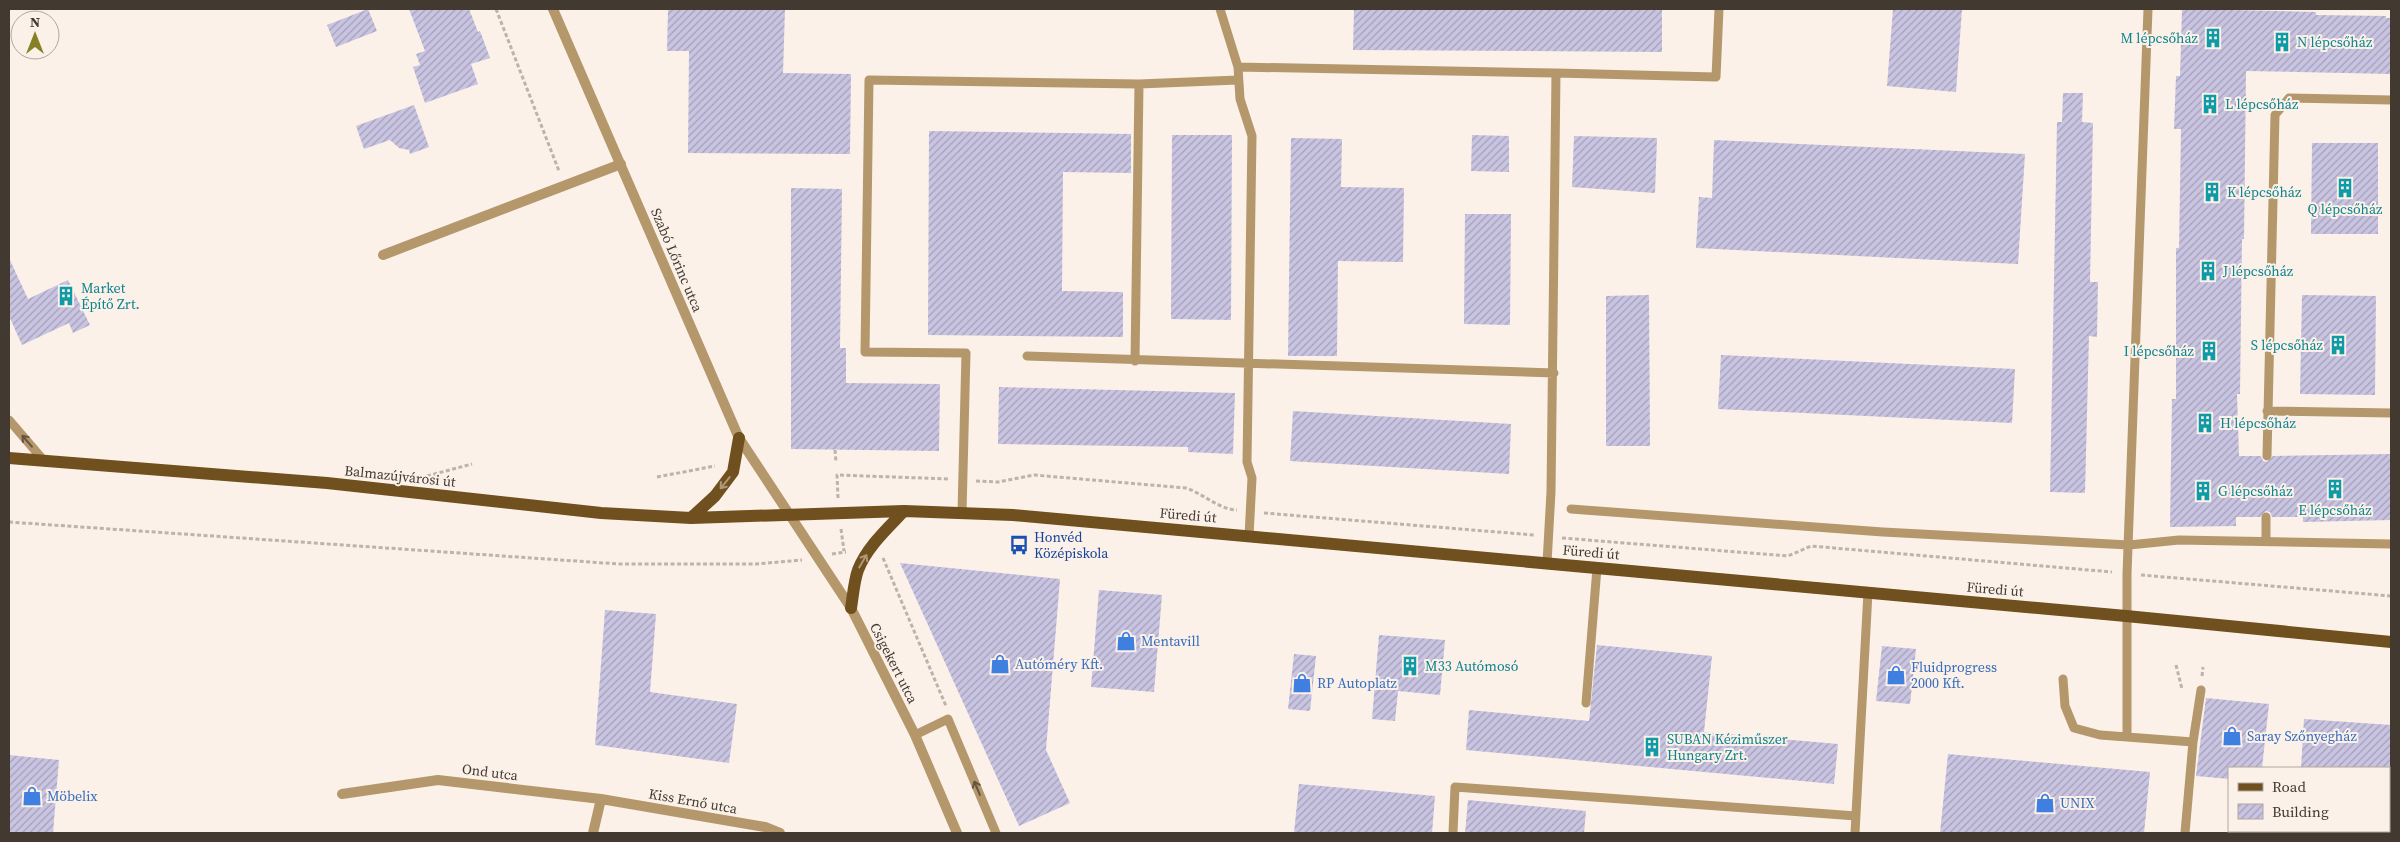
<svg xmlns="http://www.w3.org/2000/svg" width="2400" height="842" viewBox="0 0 2400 842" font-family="'Source Serif 4',serif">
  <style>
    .building { fill: url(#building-hatch) }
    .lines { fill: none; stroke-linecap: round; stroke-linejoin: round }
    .path { stroke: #bdb3aa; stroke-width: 3; stroke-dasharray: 4 2.5; stroke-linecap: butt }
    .lane { stroke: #b5976c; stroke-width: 9 }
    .street { stroke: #b5976c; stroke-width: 10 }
    .primary { stroke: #6f501e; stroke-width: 12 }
    .oneway { stroke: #645542 }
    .oneway2 { stroke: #ae9879 }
    .labels { text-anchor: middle; stroke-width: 4; stroke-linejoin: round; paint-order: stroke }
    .culture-label { font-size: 14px; fill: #0d838f; stroke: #fbf1e8; text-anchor: start }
    .street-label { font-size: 14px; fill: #423930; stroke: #fbf1e8 }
    .transit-label { font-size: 14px; fill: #164399; stroke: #fbf1e8; text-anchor: start }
    .shop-label { font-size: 14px; fill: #366cbe; stroke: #fbf1e8; text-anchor: start }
  </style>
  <defs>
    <pattern id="building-hatch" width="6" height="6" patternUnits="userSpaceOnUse" patternTransform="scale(1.25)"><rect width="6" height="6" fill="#c9c4e1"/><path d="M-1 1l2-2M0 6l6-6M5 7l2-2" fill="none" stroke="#a5a0b7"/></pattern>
  </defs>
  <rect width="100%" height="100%" fill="#fbf1e8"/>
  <path class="building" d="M368,9L377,31L336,47L327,25Z
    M409,9H469L478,32L480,31L490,58L471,64L478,84L425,103L413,67L420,65L416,54L425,51Z
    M668,9H785L783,73L851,74L850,154L688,153L689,51H667Z
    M1354,9H1662V52L1353,50Z
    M1893,9H1962L1956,92L1887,86Z
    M2182,9L2316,12V15L2386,16V18H2391V74L2246,71L2244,239H2242L2240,394H2237L2239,456H2261L2263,461L2267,462L2273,456L2391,454V520L2303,522V517H2272L2270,512L2266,511L2260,517H2236V526L2170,527L2172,399H2176V248H2179L2181,129H2174L2176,76H2180Z
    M2063,93H2083L2082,122L2093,123L2090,282H2098L2097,337L2089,336L2085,493L2050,492L2057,122H2062Z
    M414,105L429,147L410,154L409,150L399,148L390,140L364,149L356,126Z
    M929,131L1131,134V173L1063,172L1062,291L1123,292V337L928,335Z
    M1172,135H1232L1231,320L1171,319Z
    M1472,135L1509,136V172L1471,171Z
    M1574,136L1657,138L1655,193L1572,187Z
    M1291,138L1342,139L1341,187L1404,188L1403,262L1338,261L1337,356H1288Z
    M1714,140L2025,154L2018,264L1696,248L1699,197L1712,198Z
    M2312,143H2378V234H2311Z
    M791,188L842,189L840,348H846V383L940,384L939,451L791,449Z
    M1465,214H1511L1510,325L1464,324Z
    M9,258L28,299L68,280L90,325L73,333L69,323L22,345L9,316Z
    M1649,295L1650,446H1606V296Z
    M2302,295L2376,296L2375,395L2300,394Z
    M1721,355L2015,369L2012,423L1718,409Z
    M999,387L1235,393L1233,454L1188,452V447L998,444Z
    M1293,411L1511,424L1509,474L1290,461Z
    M900,563L1060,579L1046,750L1070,803L1019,826Z
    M1099,590L1162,595L1154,692L1091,687Z
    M605,610L656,614L650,692L737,704L729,763L595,745Z
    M1379,635L1445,640L1440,695L1398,691L1395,721L1372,719Z
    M1597,645L1712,656L1704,732L1838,744L1834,784L1466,750L1469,710L1589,721Z
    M1882,646L1916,649L1910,704L1876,701Z
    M1294,654L1316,656L1310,711L1288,709Z
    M2206,698L2269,704L2262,768H2229V779L2196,776Z
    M2304,719L2391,725V768H2301Z
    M1948,754L2150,772L2144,833H1940Z
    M9,755L59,760L53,833H9Z
    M1299,784L1435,796L1432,833H1294Z
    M1468,800L1586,811L1584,833H1465Z"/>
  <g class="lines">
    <path class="path" d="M496,9L559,171
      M835,450L836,462
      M427,476L472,464
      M657,477L715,466
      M976,481L998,482L1034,475L1186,488C1204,494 1218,509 1237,510
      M838,498L837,475L950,479
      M1264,513L1534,535
      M9,522L619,564H756L802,560
      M841,529L844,551
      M1562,538L1788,556L1811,546L2112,572
      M832,554L846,552
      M883,558L946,706
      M2141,575L2391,596
      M2176,665L2182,689
      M2202,676L2203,667"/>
    <path class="lane" d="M1220,9L1238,67
      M2148,9L2127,574V737L2193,742L2185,833
      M1556,73L1716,77L1719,9
      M1027,356L1554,373
      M1135,361L1139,84
      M2267,411L2391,413
      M9,420L45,462
      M2267,456L2275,115L2289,98L2391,100
      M1571,509L1883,532L2129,545L2179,540L2391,544
      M962,513L966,353L865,352L869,80L1139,84L1238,80
      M1249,536L1252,478L1247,462L1252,136L1240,99L1238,67L1556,73L1551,492L1547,563
      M2266,541V517
      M2063,679L2065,706L2074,728L2100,735L2127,737
      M1586,703L1597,568
      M915,735L948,719L996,833
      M2193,742L2201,690
      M2389,803L2391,802
      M1453,833L1455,787L1856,816
      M1855,833L1868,592
      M2337,833V831"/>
    <path class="street" d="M553,9L739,438L851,608L915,735L957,833
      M383,255L621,164
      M342,794L438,780L601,799L765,827L780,833
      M593,833L601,799"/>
    <path class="primary" d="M9,458L327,483L601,513L691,518L904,511L1013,515L2126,616L2391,642
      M691,518L715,496L733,472L739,438
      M851,608C853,596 854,581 858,570C867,547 887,529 904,511"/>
  </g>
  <defs><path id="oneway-shaft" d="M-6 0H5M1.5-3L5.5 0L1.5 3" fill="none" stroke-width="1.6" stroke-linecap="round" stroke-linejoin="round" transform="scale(1.25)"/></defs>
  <g class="oneway">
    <use href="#oneway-shaft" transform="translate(27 441) rotate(-131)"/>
    <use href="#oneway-shaft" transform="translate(977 788) rotate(-113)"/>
  </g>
  <g class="oneway2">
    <use href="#oneway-shaft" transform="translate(725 483) rotate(129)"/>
    <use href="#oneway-shaft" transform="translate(863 561) rotate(-60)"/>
  </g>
  <defs>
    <symbol id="building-bare" viewBox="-9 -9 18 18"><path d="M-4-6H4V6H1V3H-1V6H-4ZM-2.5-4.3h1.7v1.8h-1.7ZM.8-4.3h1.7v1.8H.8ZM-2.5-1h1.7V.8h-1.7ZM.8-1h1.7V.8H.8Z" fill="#0f9aa8" stroke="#fbf1e8" stroke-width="2.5" paint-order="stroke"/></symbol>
    <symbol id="bus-bare" viewBox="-9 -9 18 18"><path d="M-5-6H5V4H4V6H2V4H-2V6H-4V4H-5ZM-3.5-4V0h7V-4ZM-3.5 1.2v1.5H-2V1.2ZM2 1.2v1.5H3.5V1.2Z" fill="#1a4fb4" stroke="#fbf1e8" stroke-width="2.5" paint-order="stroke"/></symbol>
    <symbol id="shop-bare" viewBox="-9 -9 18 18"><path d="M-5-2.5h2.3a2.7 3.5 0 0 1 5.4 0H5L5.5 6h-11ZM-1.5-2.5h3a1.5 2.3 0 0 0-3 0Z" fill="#3f7fe0" stroke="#fbf1e8" stroke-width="2.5" paint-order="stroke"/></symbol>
  </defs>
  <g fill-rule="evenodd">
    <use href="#building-bare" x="2199" y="24" width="28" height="28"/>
    <use href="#building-bare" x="2268" y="28" width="28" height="28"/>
    <use href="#building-bare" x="2196" y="90" width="28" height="28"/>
    <use href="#building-bare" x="2331" y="174" width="28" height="28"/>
    <use href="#building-bare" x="2198" y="178" width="28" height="28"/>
    <use href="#building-bare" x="2194" y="257" width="28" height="28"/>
    <use href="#building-bare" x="52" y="282" width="28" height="28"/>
    <use href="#building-bare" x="2324" y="331" width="28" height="28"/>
    <use href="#building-bare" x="2195" y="337" width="28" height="28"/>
    <use href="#building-bare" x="2191" y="409" width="28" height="28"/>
    <use href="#building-bare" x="2321" y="475" width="28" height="28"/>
    <use href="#building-bare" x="2189" y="477" width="28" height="28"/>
    <use href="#bus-bare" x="1005" y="531" width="28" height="28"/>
    <use href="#shop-bare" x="1112" y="627" width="28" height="28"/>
    <use href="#shop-bare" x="986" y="650" width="28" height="28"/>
    <use href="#building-bare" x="1396" y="652" width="28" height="28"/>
    <use href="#shop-bare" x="1882" y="661" width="28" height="28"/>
    <use href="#shop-bare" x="1288" y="669" width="28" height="28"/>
    <use href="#shop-bare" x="2218" y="722" width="28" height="28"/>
    <use href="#building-bare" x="1638" y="733" width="28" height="28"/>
    <use href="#shop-bare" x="18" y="782" width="28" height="28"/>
    <use href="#shop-bare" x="2031" y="789" width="28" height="28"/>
  </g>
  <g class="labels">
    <g class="culture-label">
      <text x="2198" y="43" text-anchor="end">M lépcsőház</text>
      <text x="2297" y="47">N lépcsőház</text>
      <text x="2225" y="109">L lépcsőház</text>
      <text x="2227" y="197">K lépcsőház</text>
      <text x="2345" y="214" text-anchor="middle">Q lépcsőház</text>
      <text x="2223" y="276">J lépcsőház</text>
      <text x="81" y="293">Market<tspan x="81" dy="16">Építő Zrt.</tspan></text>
      <text x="2323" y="350" text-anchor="end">S lépcsőház</text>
      <text x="2194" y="356" text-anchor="end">I lépcsőház</text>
      <text x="2220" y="428">H lépcsőház</text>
      <text x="2218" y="496">G lépcsőház</text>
      <text x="2335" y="515" text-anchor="middle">E lépcsőház</text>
      <text x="1425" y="671">M33 Autómosó</text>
      <text x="1667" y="744">SUBAN Kéziműszer<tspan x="1667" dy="16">Hungary Zrt.</tspan></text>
    </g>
    <g class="street-label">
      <text transform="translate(677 260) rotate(67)" y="5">Szabó Lőrinc utca</text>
      <text transform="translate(400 476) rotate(6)" y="5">Balmazújvárosi út</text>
      <text transform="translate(1188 515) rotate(5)" y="5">Füredi út</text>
      <text transform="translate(1591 552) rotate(5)" y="5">Füredi út</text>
      <text transform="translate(1995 589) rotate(5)" y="5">Füredi út</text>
      <text transform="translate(894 663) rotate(63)" y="5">Csigekert utca</text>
      <text transform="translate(490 772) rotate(7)" y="5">Ond utca</text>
      <text transform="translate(693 801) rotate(10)" y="5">Kiss Ernő utca</text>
    </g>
    <g class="transit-label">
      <text x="1034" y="542">Honvéd<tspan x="1034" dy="16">Középiskola</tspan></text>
    </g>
    <g class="shop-label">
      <text x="1141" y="646">Mentavill</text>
      <text x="1015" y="669">Autóméry Kft.</text>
      <text x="1911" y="672">Fluidprogress<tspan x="1911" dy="16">2000 Kft.</tspan></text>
      <text x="1317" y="688">RP Autoplatz</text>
      <text x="2247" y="741">Saray Szőnyegház</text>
      <text x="47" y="801">Möbelix</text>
      <text x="2060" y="808">UNIX</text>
    </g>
  </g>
  <rect width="2400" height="842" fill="none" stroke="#423930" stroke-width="20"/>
  <rect x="2228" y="767" width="162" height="65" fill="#fbf1e8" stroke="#b1a79e"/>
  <rect x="2238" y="783" width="25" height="8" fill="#6f501e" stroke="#b1a79e"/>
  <text x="2272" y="792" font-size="15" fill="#423930">Road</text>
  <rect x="2238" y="804" width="25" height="15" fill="url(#building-hatch)" stroke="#b1a79e"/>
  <text x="2272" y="817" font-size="15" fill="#423930">Building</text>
  <g transform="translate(35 35)"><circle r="24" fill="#fbf1e8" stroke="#b1a79e"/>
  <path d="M0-4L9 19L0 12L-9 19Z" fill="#877f26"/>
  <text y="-8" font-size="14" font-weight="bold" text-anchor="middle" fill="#423930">N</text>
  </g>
</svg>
